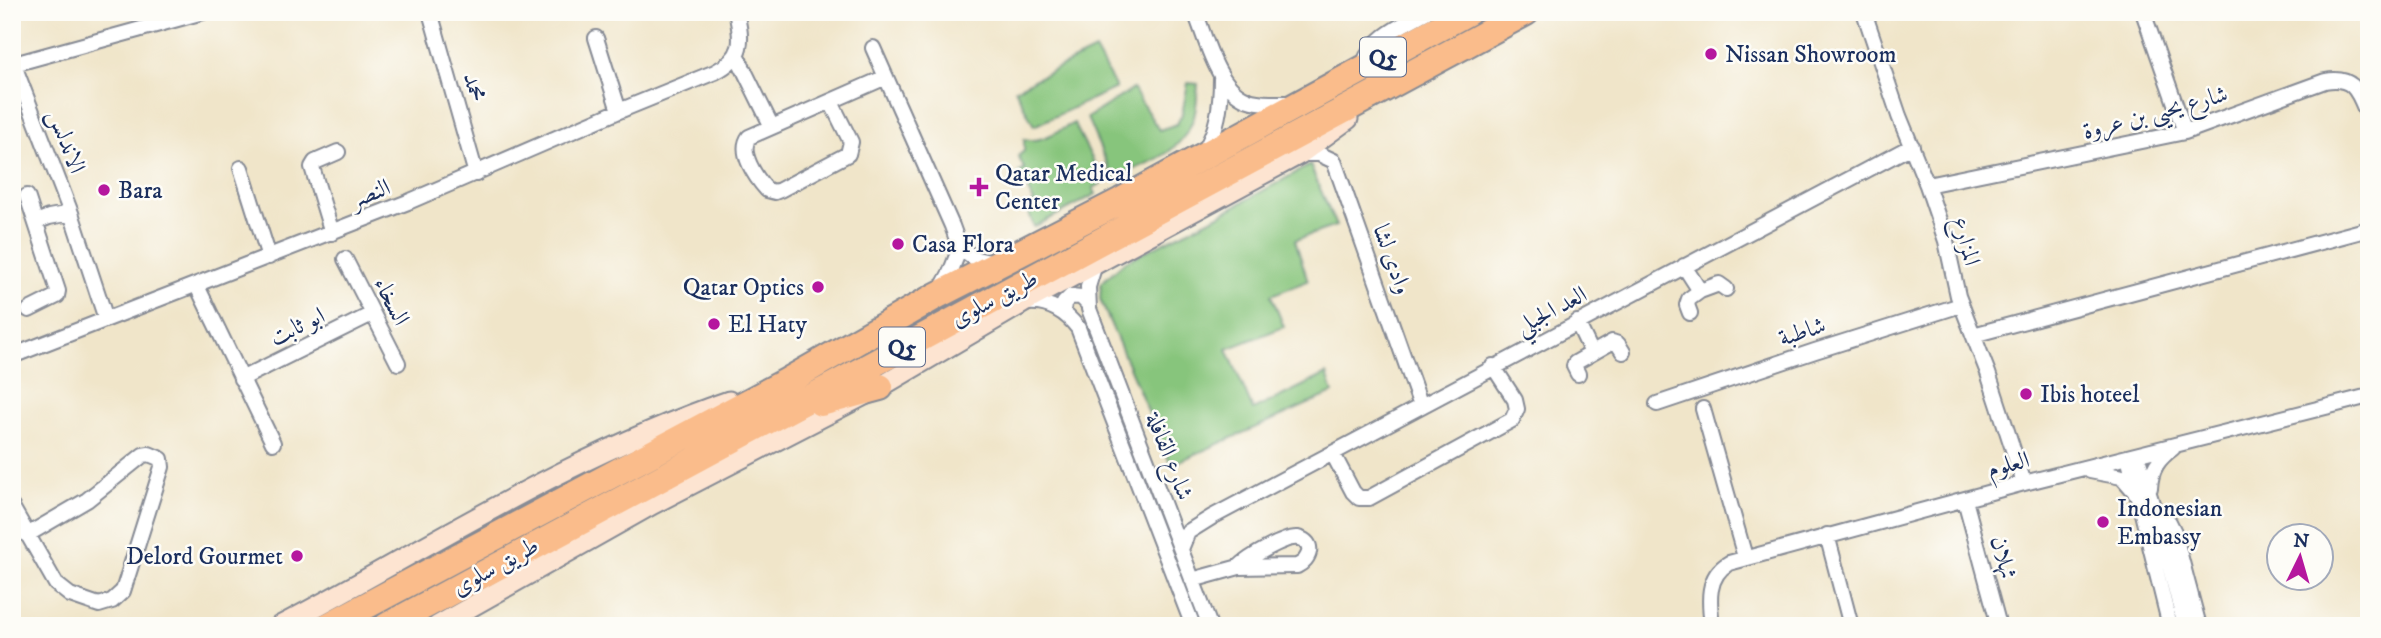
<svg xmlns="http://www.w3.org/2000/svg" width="2381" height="638" viewBox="0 0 2381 638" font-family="'IM FELL DW Pica',Amiri,serif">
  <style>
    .green { fill: #87c57c; stroke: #517a6d; stroke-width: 2 }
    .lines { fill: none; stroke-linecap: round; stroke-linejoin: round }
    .minor-casing { stroke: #868a94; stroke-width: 18 }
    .secondary-casing { stroke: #868a94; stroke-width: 23 }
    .motorway-casing { stroke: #868a94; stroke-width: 30 }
    .minor { stroke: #fff; stroke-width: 14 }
    .secondary { stroke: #fde4d1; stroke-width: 19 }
    .motorway { stroke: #fabc8b; stroke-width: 26 }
    .poi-dot { fill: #b5179e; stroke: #fdfcf7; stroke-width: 2.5 }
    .labels { text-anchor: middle; stroke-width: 5; stroke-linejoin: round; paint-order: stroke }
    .shield { fill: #fdfcf7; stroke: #5f6c8c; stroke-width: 2 }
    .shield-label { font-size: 23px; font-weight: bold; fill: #1b2f5e }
    .poi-label { font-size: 24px; fill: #1b2f5e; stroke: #fdfcf7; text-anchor: start }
    .street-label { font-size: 24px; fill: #1b2f5e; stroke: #fdfcf7 }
  </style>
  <rect width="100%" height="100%" fill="#fdfcf7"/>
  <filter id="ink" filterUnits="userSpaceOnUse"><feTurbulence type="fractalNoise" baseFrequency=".0143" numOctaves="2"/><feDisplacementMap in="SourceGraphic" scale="14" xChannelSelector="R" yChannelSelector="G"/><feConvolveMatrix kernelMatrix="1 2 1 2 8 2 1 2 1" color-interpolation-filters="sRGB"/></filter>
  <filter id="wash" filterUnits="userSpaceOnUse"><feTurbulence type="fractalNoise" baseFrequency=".00686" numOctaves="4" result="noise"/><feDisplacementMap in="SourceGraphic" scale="28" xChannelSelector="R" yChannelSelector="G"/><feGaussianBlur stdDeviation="1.57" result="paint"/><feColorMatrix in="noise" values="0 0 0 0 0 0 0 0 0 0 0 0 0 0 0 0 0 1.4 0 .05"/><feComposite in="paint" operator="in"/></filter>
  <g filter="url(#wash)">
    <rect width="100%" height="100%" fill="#f0e5c9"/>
    <path class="green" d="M1095,50L1116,88L1034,126L1015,89Z
      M1188,83L1198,84C1197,95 1197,107 1194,117C1181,156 1147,163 1113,178L1087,118L1133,89L1159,130L1177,124L1182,114Z
      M1074,123L1104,182L1093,188L1096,194L1034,227L1027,207L1034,202L1019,172L1025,170L1018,156L1024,151V139C1041,144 1059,130 1074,123Z
      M1310,165L1336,226L1295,240L1308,281L1271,295L1284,327L1227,349L1253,410L1327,374L1333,393L1171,465L1100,299L1101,283L1124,262L1219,215Z"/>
  </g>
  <g filter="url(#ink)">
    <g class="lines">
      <defs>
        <path id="minor" d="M430,12L476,174
          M1195,12C1207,41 1218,93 1252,101C1265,104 1278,103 1291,103
          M1864,12L1899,116L1927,185L1946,241L1958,296L1988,373L2024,483
          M2143,12L2185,132
          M596,38L619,111
          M873,48L952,226L960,248L976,259L995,263
          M737,56L772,127
          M12,60L71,213L106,319
          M1364,63C1373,37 1403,25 1426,12
          M14,64L203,12
          M831,102L851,142L848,154L780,190L775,192L767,190C756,178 738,152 749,137L886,77
          M1203,153C1218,130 1221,105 1221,78
          M1300,154H1319L1334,161L1421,406
          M241,168L269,257
          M1927,185L2185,132L2325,81C2356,75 2359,95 2369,118
          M27,196L58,291L57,296L29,310
          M36,222L49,217L71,213
          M332,233L312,167L315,162L338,152
          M345,259L398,363
          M1095,264L1088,287L1089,309L1210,626
          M1684,266L1700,291
          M197,286L273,443
          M940,291L950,273L960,248
          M1026,303C1048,301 1065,311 1078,328L1193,626
          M1063,312L1064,303L1071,296L1081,297L1088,304
          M1690,313L1687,305L1689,299L1700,291L1719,284L1726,289
          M1577,322L1592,353
          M1973,335L2369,229
          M12,356L408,202L619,111L715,72C744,57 743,42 736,12
          M1578,374L1574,366L1575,363L1612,342L1618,344L1623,352
          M241,379L372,314
          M1657,404L1815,351L1961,305
          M1703,409L1745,557
          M1333,454L1353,492L1359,498H1369L1512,420L1517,409L1515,400L1493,366
          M2137,455L2160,529L2185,626
          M2128,457L2170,626
          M2090,471L2122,477L2135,492
          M2150,488C2151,469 2158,459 2173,448
          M1965,500L1999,626
          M12,507L56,584L70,595L99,605L112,601L123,591L162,467L161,459L149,454L143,455L87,500L27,535
          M2155,508L2169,522L2174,532L2199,626
          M1827,535L1851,626
          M1181,549L1188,532L1212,517L1912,146
          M1192,580L1239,567L1297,566C1310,560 1316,542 1298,538C1285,536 1248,558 1239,567
          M1712,626C1709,602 1706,576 1729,563L2024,483L2369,396"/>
        <path id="secondary" d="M280,626C428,548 570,455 729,401
          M437,626L653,504L880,387L1023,303L1300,154L1348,119"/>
        <path id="motorway" d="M821,403L880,387
          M328,626L784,383L936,296L1121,201L1468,12
          M387,626L1526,12"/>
      </defs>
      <use href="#minor" class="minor-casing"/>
      <use href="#secondary" class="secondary-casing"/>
      <use href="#motorway" class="motorway-casing"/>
      <use href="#minor" class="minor"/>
      <use href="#secondary" class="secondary"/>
      <use href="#motorway" class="motorway"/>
    </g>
  </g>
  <g class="poi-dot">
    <circle cx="1711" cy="54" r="7"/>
    <path d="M975.5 176.5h7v7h7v7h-7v7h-7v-7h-7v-7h7z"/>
    <circle cx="104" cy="190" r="7"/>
    <circle cx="898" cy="244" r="7"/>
    <circle cx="818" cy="287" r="7"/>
    <circle cx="714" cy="324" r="7"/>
    <circle cx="2026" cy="394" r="7"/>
    <circle cx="2103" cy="522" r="7"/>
    <circle cx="297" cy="556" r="7"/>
  </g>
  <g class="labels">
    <g class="shield">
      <rect x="1360" y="37.5" width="46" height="39" rx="5"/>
      <rect x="879" y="327.5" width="46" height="39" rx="5"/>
    </g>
    <g class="shield-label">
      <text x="1383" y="65">Q5</text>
      <text x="902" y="355">Q5</text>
    </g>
    <g class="poi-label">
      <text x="1725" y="62">Nissan Showroom</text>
      <text x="995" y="181">Qatar Medical<tspan x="995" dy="28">Center</tspan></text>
      <text x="118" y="198">Bara</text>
      <text x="912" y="252">Casa Flora</text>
      <text x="804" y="295" text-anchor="end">Qatar Optics</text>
      <text x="728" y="332">El Haty</text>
      <text x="2040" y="402">Ibis hoteel</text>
      <text x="2117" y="516">Indonesian<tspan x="2117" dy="28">Embassy</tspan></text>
      <text x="283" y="564" text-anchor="end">Delord Gourmet</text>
    </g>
    <g class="street-label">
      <text transform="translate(475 87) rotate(74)" y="8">محمد</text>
      <text transform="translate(2155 112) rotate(-15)" y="8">شارع يحيى بن عروة</text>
      <text transform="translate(67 141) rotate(69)" y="8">الاندلس</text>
      <text transform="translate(370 193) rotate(-22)" y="8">النصر</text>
      <text transform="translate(1967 241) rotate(75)" y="8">المزارع</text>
      <text transform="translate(1393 259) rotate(70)" y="8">وادى لشا</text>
      <text transform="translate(994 298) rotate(-28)" y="8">طريق سلوى</text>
      <text transform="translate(392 301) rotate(63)" y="8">السخاء</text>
      <text transform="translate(1551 310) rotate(-28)" y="8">العد الجبلي</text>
      <text transform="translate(297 326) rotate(-26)" y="8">ابو ثابت</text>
      <text transform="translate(1802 331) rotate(-18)" y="8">شاطبة</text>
      <text transform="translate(1170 456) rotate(69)" y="8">شارع القافلة</text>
      <text transform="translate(2008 464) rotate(-15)" y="8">العلوم</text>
      <text transform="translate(2004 557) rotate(75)" y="8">ثهلان</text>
      <text transform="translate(495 566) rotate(-29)" y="8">طريق سلوى</text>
    </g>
  </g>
  <rect width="2381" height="638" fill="none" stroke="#fdfcf7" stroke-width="42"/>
  <g transform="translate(2300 557) rotate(5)"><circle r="33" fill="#fdfcf7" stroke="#a3aaba" stroke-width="2"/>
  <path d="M0-5L12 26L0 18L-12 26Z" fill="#b5179e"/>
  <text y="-10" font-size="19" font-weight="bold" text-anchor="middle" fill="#1b2f5e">N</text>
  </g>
</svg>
